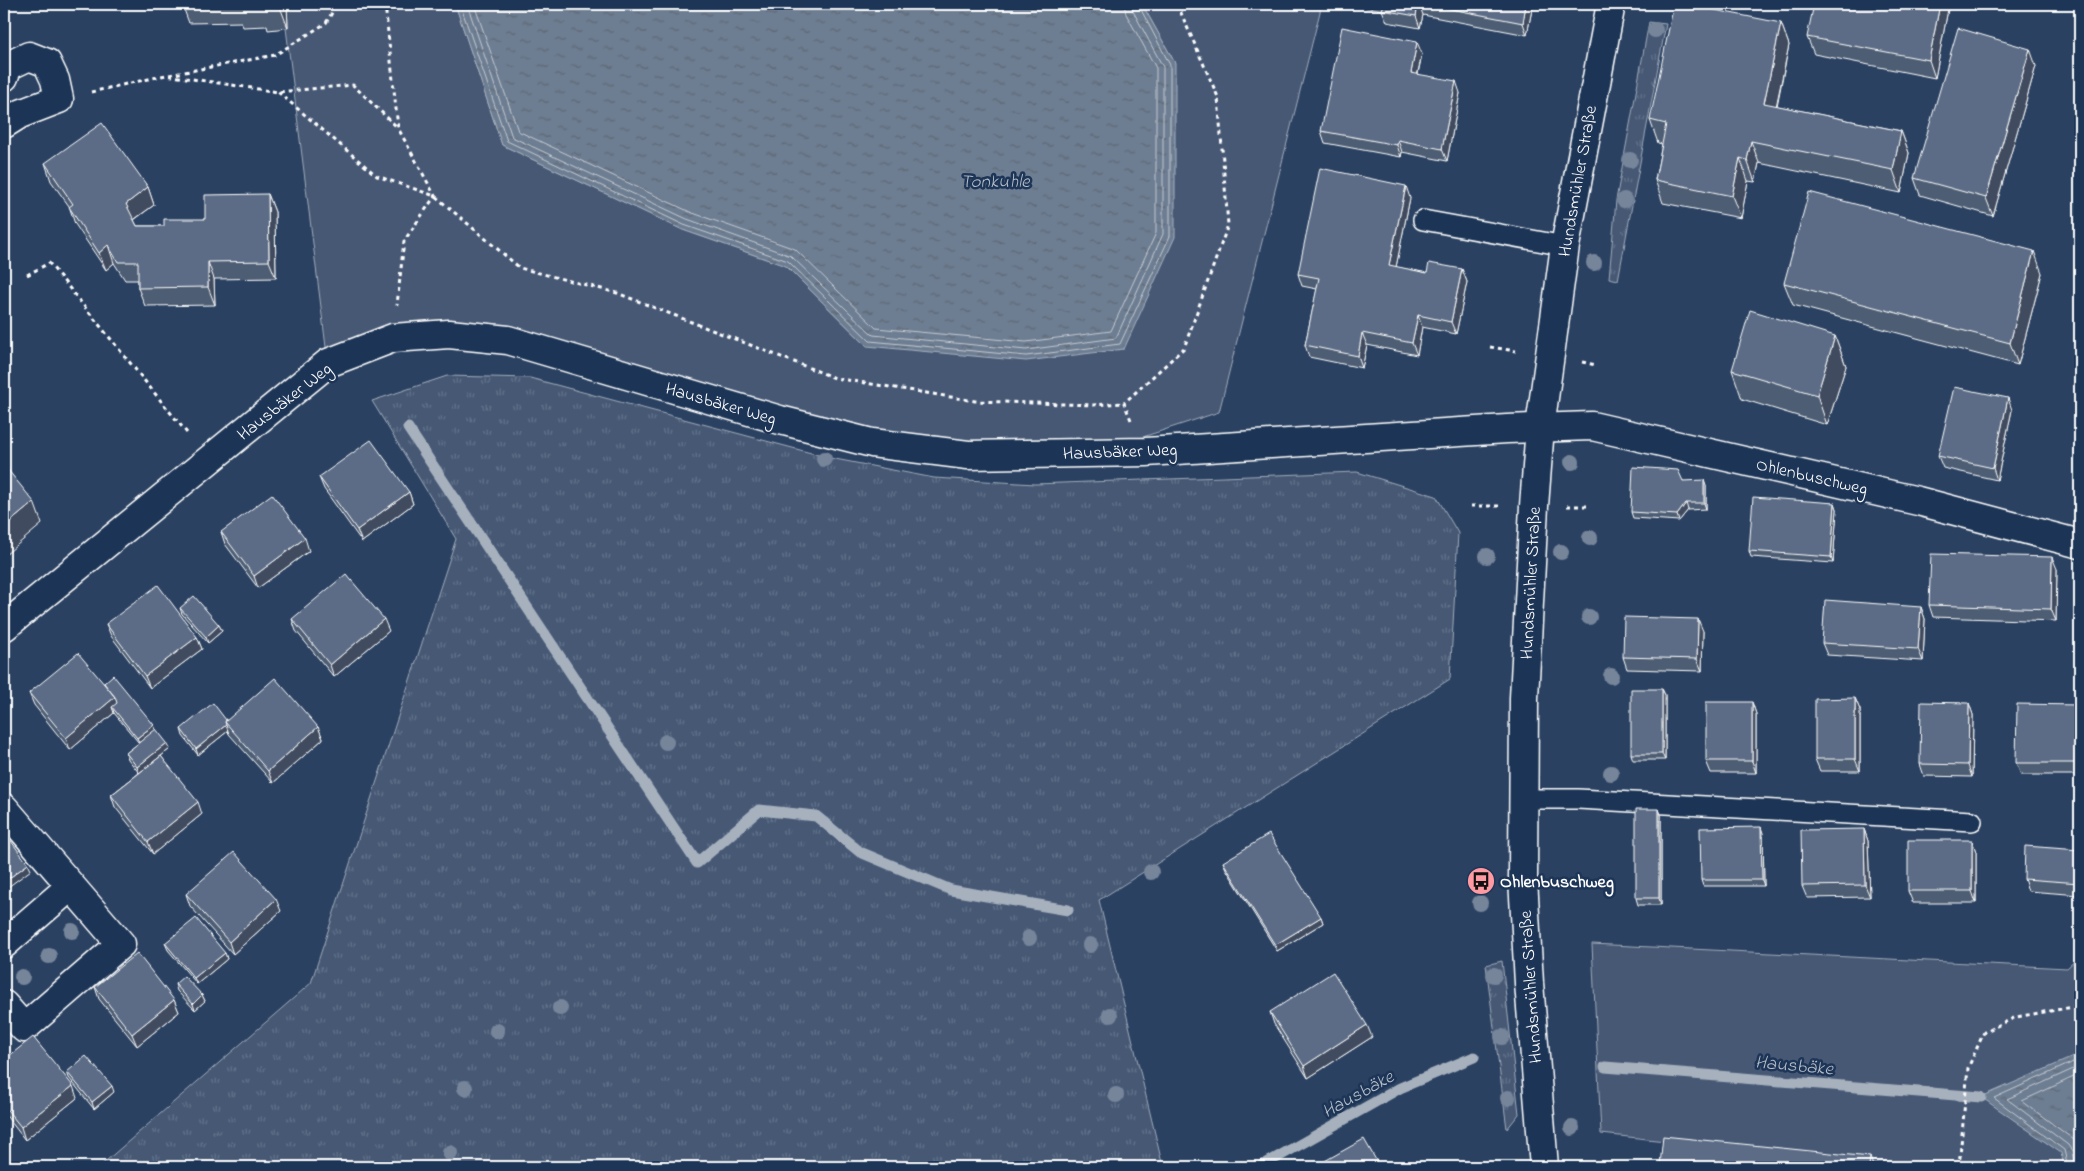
<svg xmlns="http://www.w3.org/2000/svg" width="2084" height="1171" viewBox="0 0 2084 1171" font-family="'Indie Flower',sans-serif">
  <style>
    .grass { fill: url(#grass-tufts); stroke: #a2acba }
    .park { fill: #465975; stroke: #a2acba }
    .water { fill: url(#water-ripples); stroke: #a7b1be }
    .lines { fill: none; stroke-linecap: round; stroke-linejoin: round }
    .shore { stroke: #c5cbd3; stroke-width: 1 }
    .stream { stroke: #a7b1be; stroke-width: 11 }
    .lane-casing { stroke: #fff; stroke-width: 22 }
    .street-casing { stroke: #fff; stroke-width: 31 }
    .primary-casing { stroke: #fff; stroke-width: 31 }
    .path { stroke: #fff; stroke-width: 3; stroke-dasharray: 4 4; stroke-linecap: butt }
    .lane { stroke: #1d3557; stroke-width: 19 }
    .street { stroke: #1d3557; stroke-width: 28 }
    .primary { stroke: #1d3557; stroke-width: 28 }
    .tree { fill: #76859a }
    .wall { fill: #4e5d73; stroke: #fff }
    .shaded-wall { fill: #404c5e; stroke: #fff }
    .building { fill: #5b6c86; stroke: #fff }
    .labels { text-anchor: middle; stroke-width: 5; stroke-linejoin: round; paint-order: stroke }
    .street-label { font-size: 18px; fill: #fff; stroke: #1d3557 }
    .poi-label { font-size: 18px; font-weight: bold; fill: #fff; stroke: #1d3557; text-anchor: start }
    .water-label { font-size: 19px; font-style: italic; fill: #b6bec8; stroke: #1d3557 }
  </style>
  <defs>
    <pattern id="grass-tufts" width="24" height="20" patternUnits="userSpaceOnUse" patternTransform="scale(1.25)"><rect width="24" height="20" fill="#465975"/><path d="M3 7l-1-3M5 7V3M7 7l1-3M15 17l-1-3M17 17v-4M19 17l1-3" fill="none" stroke="#62728a"/></pattern>
    <pattern id="water-ripples" width="26" height="14" patternUnits="userSpaceOnUse" patternTransform="scale(1.25)"><rect width="26" height="14" fill="#6d7d92"/><path d="M2 4q2-2 4 0t4 0M15 11q2-2 4 0t4 0" fill="none" stroke="#5e6772"/></pattern>
  </defs>
  <rect width="100%" height="100%" fill="#2a4161"/>
  <filter id="ink" filterUnits="userSpaceOnUse"><feTurbulence type="fractalNoise" baseFrequency=".02" numOctaves="2"/><feDisplacementMap in="SourceGraphic" scale="10" xChannelSelector="R" yChannelSelector="G"/><feConvolveMatrix kernelMatrix="1 2 1 2 8 2 1 2 1" color-interpolation-filters="sRGB"/></filter>
  <g filter="url(#ink)">
    <path class="grass" d="M1649,22L1666,24L1618,280L1609,278L1616,200Z
      M447,376L530,378L830,458L934,478L1035,484L1357,472L1436,496L1458,533L1450,679L1099,900L1163,1167H99L311,983L456,539L372,401Z
      M1502,961L1519,1114L1507,1129L1486,965Z"/>
    <path class="park" d="M283,4H455L502,145L683,230L786,266L867,346L1175,63L1142,4H1322L1219,412L1097,452L968,455L449,334L328,363Z
      M1592,944L2067,968L2080,956V1167H1887L1886,1165L1601,1134Z"/>
    <path class="water" d="M455,4H1142L1175,63V237L1124,349L1026,361L867,346L786,266L683,230L502,145Z
      M2080,1054V1167H2064L2061,1153L1981,1097Z"/>
    <g class="lines">
      <path class="shore" d="M460,4L507,141L684,225L788,261L870,341L1026,356L1120,344L1170,236V65L1138,4
        M467,4L512,137L687,219L791,256L873,335L1026,350L1116,338L1163,234V67L1133,11L1131,4
        M474,4L518,131L690,212L795,249L876,328L1026,342L1111,331L1156,233V68L1126,14L1124,4
        M2080,1074L2022,1101L2074,1140L2078,1146L2080,1154
        M2068,1167L2064,1150L1994,1098L2080,1059
        M2075,1167L2072,1151L2068,1145L2007,1099L2080,1066"/>
      <path class="stream" d="M408,428L697,863L759,810L816,816L860,852L951,890L1068,910
        M1605,1067L1981,1097
        M1260,1167L1400,1088L1474,1057"/>
      <defs>
        <path id="lane" d="M1423,220L1565,246
          M1524,799H1578L1972,821"/>
        <path id="street" d="M4,77L8,66L29,56L47,63L55,80L59,99L20,114L4,124
          M4,627L328,363L393,338L449,334L508,340L780,420L872,443L968,455L1146,452L1507,429L1592,426L1918,501L2080,544
          M4,808L121,944L24,1028L4,1005
          M4,944L71,886"/>
        <path id="primary" d="M1544,1167L1529,983L1523,879L1524,698L1534,506L1540,427L1565,246L1611,4"/>
      </defs>
      <use href="#lane" class="lane-casing"/>
      <use href="#street" class="street-casing"/>
      <use href="#primary" class="primary-casing"/>
      <path class="path" d="M385,4L398,128L435,196L404,241L397,305
        M169,75L275,55L326,23L337,4
        M91,92L166,75L278,92L353,85L398,128
        M278,92L377,176L435,196L520,268L617,293L835,378L975,401L1093,405L1124,403
        M27,275L49,263L187,433
        M1490,347L1516,351
        M1582,362L1596,365
        M1131,420L1124,403L1184,348L1228,225L1218,97L1177,4
        M1471,506H1501
        M1567,506H1587
        M1959,1167L1968,1068L1984,1032L2016,1017L2073,1007L2080,1004"/>
      <use href="#lane" class="lane"/>
      <use href="#street" class="street"/>
      <use href="#primary" class="primary"/>
    </g>
    <g class="tree">
      <circle cx="1655" cy="30" r="8"/>
      <circle cx="1630" cy="160" r="8"/>
      <circle cx="1624" cy="200" r="8"/>
      <circle cx="1594" cy="263" r="8"/>
      <circle cx="824" cy="459" r="8"/>
      <circle cx="1572" cy="462" r="8"/>
      <circle cx="1590" cy="538" r="8"/>
      <circle cx="1561" cy="552" r="8"/>
      <circle cx="1487" cy="556" r="8"/>
      <circle cx="1589" cy="617" r="8"/>
      <circle cx="1611" cy="676" r="8"/>
      <circle cx="666" cy="742" r="8"/>
      <circle cx="1611" cy="773" r="8"/>
      <circle cx="1151" cy="872" r="8"/>
      <circle cx="1480" cy="903" r="8"/>
      <circle cx="72" cy="931" r="8"/>
      <circle cx="1029" cy="938" r="8"/>
      <circle cx="1090" cy="945" r="8"/>
      <circle cx="49" cy="956" r="8"/>
      <circle cx="1494" cy="975" r="8"/>
      <circle cx="22" cy="977" r="8"/>
      <circle cx="560" cy="1008" r="8"/>
      <circle cx="1110" cy="1015" r="8"/>
      <circle cx="497" cy="1031" r="8"/>
      <circle cx="1502" cy="1037" r="8"/>
      <circle cx="465" cy="1088" r="8"/>
      <circle cx="1116" cy="1095" r="8"/>
      <circle cx="1508" cy="1098" r="8"/>
      <circle cx="1572" cy="1128" r="8"/>
      <circle cx="450" cy="1153" r="8"/>
    </g>
    <path class="wall" d="M182,4H287L288,28L268,30L267,26L243,27L241,22L189,23Z
      M1365,4H1533L1527,35L1423,15L1420,28L1387,22L1382,10L1366,7Z
      M1949,4L1935,78L1814,54L1807,37Z
      M1781,23L1789,45L1777,106L1901,131L1909,153L1901,193L1759,163L1755,182L1748,181L1741,218L1663,203L1655,180L1662,144L1658,143L1650,120Z
      M1422,54L1418,74L1460,93L1447,161L1402,152L1401,157L1325,143L1321,131Z
      M2036,66L1993,216L1920,195L1914,178Z
      M45,163L148,187L154,205L134,220L137,226H164L205,219L268,194L275,212L276,278L214,279L215,305L145,306L138,288V280H125L114,263L106,270L75,224L69,206L51,181Z
      M1410,198L1396,267L1427,273L1462,269L1467,282L1456,334L1422,327L1417,355L1367,345L1362,368L1309,357L1305,345L1317,289L1302,286L1298,274Z
      M2042,273L2018,365L1793,305L1784,283Z
      M1835,336L1846,366L1827,425L1742,399L1732,370Z
      M2012,410L1997,480L1943,468L1938,456Z
      M319,477L409,492L413,504L362,542L324,489Z
      M1683,481L1706,486V509L1688,510L1679,521L1633,518L1631,512Z
      M1835,503L1837,509L1833,563L1751,557L1749,551Z
      M221,532L309,551L258,588L225,544Z
      M2057,569L2056,621L1933,617L1929,605Z
      M1921,607L1925,619L1923,661L1827,655L1822,643Z
      M180,608L219,625L222,631L208,643L182,614Z
      M292,619L389,631L334,677L296,631Z
      M106,624L197,637L202,649L150,688L111,636Z
      M1703,631L1702,671L1627,669L1623,657Z
      M104,683L154,725L156,730L170,749L161,756L202,814L153,854L115,807L111,795L139,773L128,759L126,753L139,743L114,713L70,750L34,705L29,693Z
      M1662,689L1665,695V760H1633L1631,754Z
      M1855,698L1860,710V771H1820L1815,759Z
      M1752,702L1756,714V773H1711L1706,761Z
      M1969,703L1973,715L1972,777L1924,776L1920,764Z
      M2080,708V775H2021L2016,763Z
      M226,720L318,727L323,739L273,783L229,734L228,731L198,755L183,736L181,729Z
      M1659,809L1661,815V905H1638L1636,898Z
      M1864,829L1868,841L1870,897L1807,898L1802,886Z
      M1763,833L1764,886H1703L1701,880Z
      M1972,840L1976,852V903H1913L1908,891Z
      M2080,850V895L2028,891L2024,879Z
      M1223,862L1321,917L1323,923L1277,951L1226,869Z
      M186,894L281,911L233,954L190,906Z
      M165,943L225,953L227,959L197,984L168,950Z
      M175,984L202,995L205,1001L195,1010L177,991Z
      M95,987L174,1000L179,1012L137,1046L99,999Z
      M1270,1012L1372,1037L1308,1078L1274,1024Z
      M4,1060L77,1098L25,1140L4,1113Z
      M67,1072L114,1092L94,1109L69,1078Z
      M1872,1163L1871,1167H1661L1660,1165Z"/>
    <path class="shaded-wall" d="M279,4H287L288,28Z
      M1418,4H1419L1423,15L1420,28L1416,16Z
      M1526,4H1533L1527,35L1523,23Z
      M1940,4H1949L1935,78L1929,60Z
      M1781,23L1789,45L1772,126L1764,103Z
      M1417,42L1422,54L1415,85L1411,73Z
      M2030,49L2036,66L1993,216L1986,198Z
      M1456,81L1460,93L1447,161L1442,149Z
      M1901,131L1909,153L1901,193L1893,170Z
      M1398,140L1402,152L1401,157L1397,145Z
      M1751,141L1759,163L1755,182L1747,160Z
      M1740,158L1748,181L1741,218L1732,196Z
      M1406,186L1410,198L1394,277L1389,265Z
      M148,187L154,205L132,221L126,204Z
      M268,194L275,212L276,278L269,261Z
      M108,245L114,263L106,270L99,253Z
      M2034,251L2042,273L2018,365L2010,343Z
      M208,262L214,279L215,305L208,287Z
      M1462,269L1467,282L1456,334L1451,322Z
      M1418,315L1422,327L1417,355L1412,343Z
      M1362,333L1367,345L1362,368L1358,356Z
      M1835,336L1846,366L1827,425L1817,395Z
      M2008,398L2012,410L1997,480L1993,468Z
      M4,457L10,474L4,478Z
      M1704,480L1706,486V509L1704,503Z
      M409,492L413,504L362,542L357,530Z
      M34,502L42,524L4,556V527Z
      M1686,503L1688,510L1679,521L1677,515Z
      M1835,503L1837,509L1833,563L1831,557Z
      M305,538L309,551L258,588L254,576Z
      M2052,557L2057,569L2056,621L2051,609Z
      M1921,607L1925,619L1923,661L1918,649Z
      M384,619L389,631L334,677L330,665Z
      M1698,619L1703,631L1702,671L1697,659Z
      M219,625L222,631L208,643L206,637Z
      M197,637L202,649L150,688L145,676Z
      M1662,689L1665,695V760L1662,754Z
      M115,697L120,709L112,707L114,713L70,750L66,738Z
      M1855,698L1860,710V771L1855,759Z
      M1752,702L1756,714V773L1752,761Z
      M1969,703L1973,715L1972,777L1968,765Z
      M2079,705L2080,708V768L2079,763Z
      M154,725L156,731L140,744L137,738Z
      M226,725L228,731L198,755L196,749Z
      M318,727L323,739L273,783L268,771Z
      M167,743L170,749L139,773L137,767Z
      M198,802L202,814L153,854L148,842Z
      M1659,809L1661,815V905L1659,898Z
      M1761,827L1763,833L1764,886L1762,880Z
      M1864,829L1868,841L1870,897L1865,885Z
      M1972,840L1976,852V903L1972,891Z
      M28,864L31,870L4,890V882Z
      M276,899L281,911L233,954L229,942Z
      M1321,917L1323,923L1277,951L1275,945Z
      M225,953L227,959L197,984L194,978Z
      M202,995L205,1001L195,1010L193,1004Z
      M174,1000L179,1012L137,1046L132,1034Z
      M1367,1025L1372,1037L1308,1078L1304,1066Z
      M73,1086L77,1098L25,1140L21,1127Z
      M112,1086L114,1092L94,1109L92,1102Z
      M1870,1157L1872,1163L1871,1167H1869Z"/>
    <path class="building" d="M1384,4H1418L1416,16L1382,10Z
      M1425,4H1526L1523,23Z
      M1674,4H1684L1781,23L1764,103L1901,131L1893,170L1751,141L1747,160L1740,158L1732,196L1655,180L1666,124L1650,120Z
      M1814,4H1940L1929,60L1807,37Z
      M1342,27L1417,42L1411,73L1456,81L1442,149L1398,140L1397,145L1321,131Z
      M1958,28L2030,49L1986,198L1914,178Z
      M102,123L148,187L126,204L137,226H164V219H205V195L268,194L269,261L208,262V287L138,288V262H118L108,245L99,253L69,207L73,204L45,163Z
      M1320,168L1406,186L1389,265L1427,273L1429,263L1462,269L1451,322L1418,315L1412,343L1362,333L1358,356L1305,345L1319,278L1298,274Z
      M1809,192L2034,251L2010,343L1784,283Z
      M1750,310L1835,336L1817,395L1732,370Z
      M1954,387L2008,398L1993,468L1938,456Z
      M371,440L409,492L357,530L319,477Z
      M4,465L34,502L4,527Z
      M1633,467L1678,470L1683,481L1704,480V503H1686L1677,515L1631,512Z
      M272,494L305,538L254,576L221,532Z
      M1753,497L1835,503L1831,557L1749,551Z
      M1931,554L2052,557L2051,609L1929,605Z
      M346,574L384,619L330,665L292,619Z
      M158,585L197,637L145,676L106,624Z
      M194,596L219,625L206,637L180,608Z
      M1825,600L1921,607L1918,649L1822,643Z
      M1624,617L1698,619L1697,659L1623,657Z
      M78,653L115,697L66,738L29,693Z
      M113,675L154,725L137,738L112,707L117,703L115,697L104,683Z
      M275,678L318,727L268,771L225,722Z
      M1631,689H1662V754H1631Z
      M1855,698V759H1815V699Z
      M1706,702H1752V761H1706Z
      M1921,702L1969,703L1968,765L1920,764Z
      M213,703L226,720L225,722L226,725L196,749L181,729Z
      M2017,704L2079,705V763H2016Z
      M156,729L167,743L137,767L126,753Z
      M161,756L198,802L148,842L111,795Z
      M1636,809H1659V898H1636Z
      M1761,827L1762,880H1701L1700,828Z
      M1864,829L1865,885L1802,886L1801,830Z
      M1269,834L1321,917L1275,945L1223,862Z
      M8,837L28,864L4,882V839Z
      M1908,840H1972V891H1908Z
      M2025,846L2080,850V883L2024,879Z
      M234,852L276,899L229,942L186,894Z
      M196,918L225,953L194,978L165,943Z
      M137,953L174,1000L132,1034L95,987Z
      M1333,972L1367,1025L1304,1066L1270,1012Z
      M184,976L202,995L193,1004L175,984Z
      M33,1037L73,1086L21,1127L4,1106V1060Z
      M86,1056L112,1086L92,1102L67,1072Z
      M1663,1136L1870,1157L1869,1167H1684L1660,1165Z
      M1364,1139L1380,1167H1314Z"/>
  </g>
  <defs>
    <symbol id="bus-disc" viewBox="-11 -11 22 22"><circle r="9.5" fill="#ff9aa2" stroke="#1d3557"/><path d="M-5-6H5V4H4V6H2V4H-2V6H-4V4H-5ZM-3.5-4V0h7V-4ZM-3.5 1.2v1.5H-2V1.2ZM2 1.2v1.5H3.5V1.2Z" fill="#111"/></symbol>
  </defs>
  <g fill-rule="evenodd">
    <use href="#bus-disc" x="1465" y="865" width="32" height="32"/>
  </g>
  <g class="labels">
    <g class="street-label">
      <text transform="translate(1577 181) rotate(-80)" y="6">Hundsmühler Straße</text>
      <text transform="translate(284 401) rotate(-38)" y="6">Hausbäker Weg</text>
      <text transform="translate(721 403) rotate(16)" y="6">Hausbäker Weg</text>
      <text transform="translate(1120 451) rotate(-2)" y="6">Hausbäker Weg</text>
      <text transform="translate(1812 476) rotate(13)" y="6">Ohlenbuschweg</text>
      <text transform="translate(1530 583) rotate(-87)" y="6">Hundsmühler Straße</text>
      <text transform="translate(1530 987) rotate(-94)" y="6">Hundsmühler Straße</text>
    </g>
    <g class="poi-label">
      <text x="1500" y="887">Ohlenbuschweg</text>
    </g>
    <g class="water-label">
      <text x="995" y="187">Tonkuhle</text>
      <text transform="translate(1794 1064) rotate(5)" y="7">Hausbäke</text>
      <text transform="translate(1357 1093) rotate(-29)" y="7">Hausbäke</text>
    </g>
  </g>
  <rect width="2084" height="1171" fill="none" stroke="#1d3557" stroke-width="20"/>
  <rect x="10" y="10" width="2064" height="1151" fill="none" stroke="#fff" stroke-width="2" filter="url(#ink)"/>
</svg>
